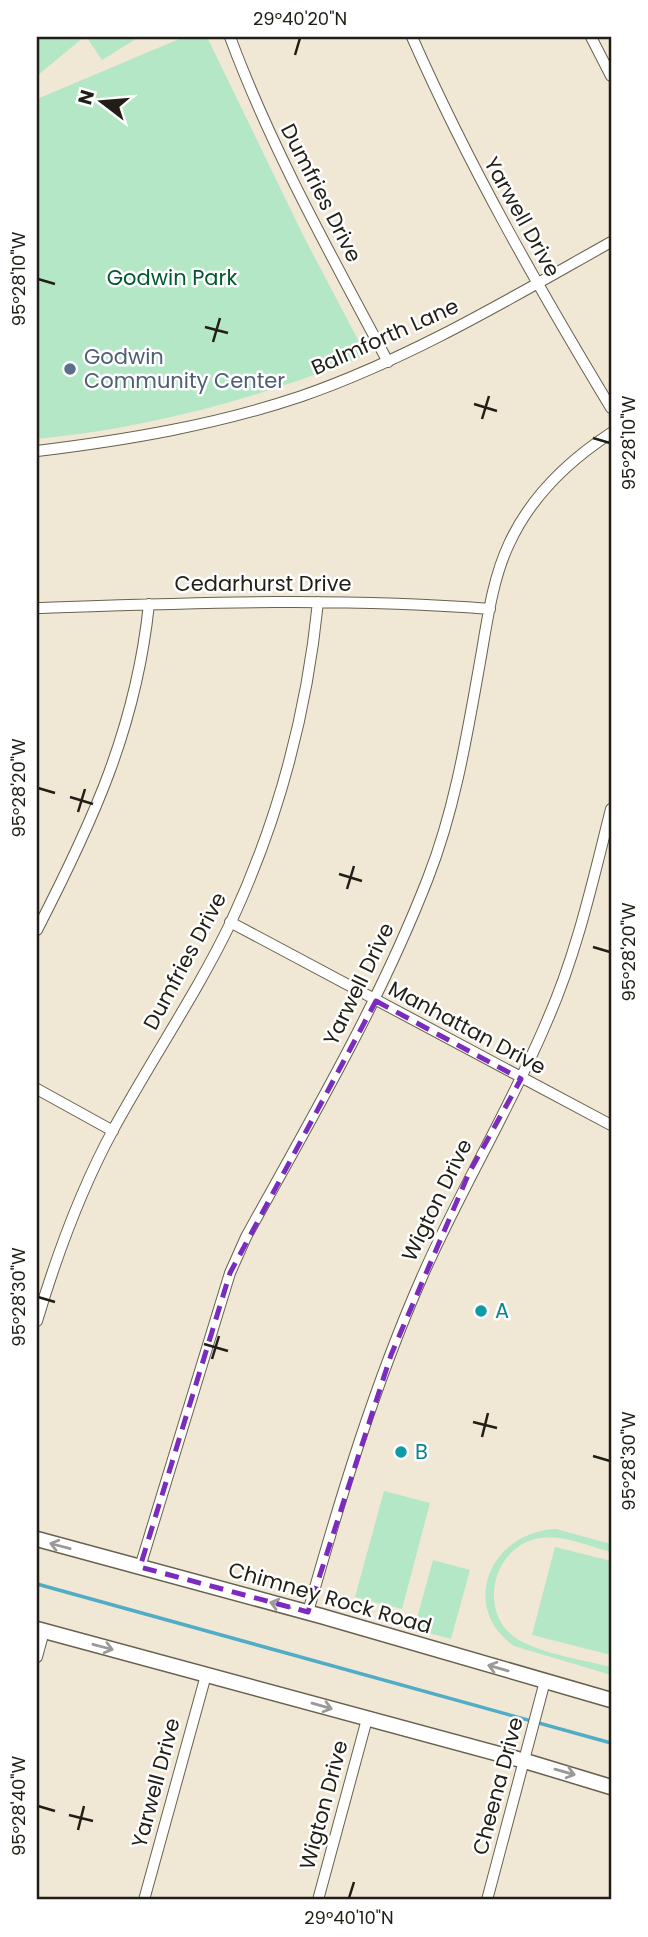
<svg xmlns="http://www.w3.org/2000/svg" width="648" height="1937" viewBox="0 0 648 1937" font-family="Poppins,sans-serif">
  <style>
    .green { fill: #b3e7c5 }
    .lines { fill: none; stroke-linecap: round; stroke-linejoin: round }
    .stream { stroke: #50acc7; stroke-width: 3.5 }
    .street-casing { stroke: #676150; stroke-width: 12 }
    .secondary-casing { stroke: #676150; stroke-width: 17 }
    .street { stroke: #fff; stroke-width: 10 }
    .secondary { stroke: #fff; stroke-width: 14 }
    .oneway { stroke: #9b9a96 }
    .marked { fill: none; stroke: #7b2cbf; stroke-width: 5; stroke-dasharray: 14 9; stroke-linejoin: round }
    .ticks { fill: none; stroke: #201e16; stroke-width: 2.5 }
    .service-dot { fill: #5c6f8a; stroke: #fff; stroke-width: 2.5 }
    .culture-dot { fill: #0f9aa8; stroke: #fff; stroke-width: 2.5 }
    .labels { text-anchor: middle; stroke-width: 5; stroke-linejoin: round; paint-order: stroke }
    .street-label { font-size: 21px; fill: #201e16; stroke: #fff }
    .park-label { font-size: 21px; fill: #005831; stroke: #fff }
    .service-label { font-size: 21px; fill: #4e5e75; stroke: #fff; text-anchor: start }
    .culture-label { font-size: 21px; fill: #0d838f; stroke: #fff; text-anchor: start }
    .neatline { fill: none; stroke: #201e16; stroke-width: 2.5 }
    .ticks-label { font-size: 18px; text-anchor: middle; fill: #201e16 }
  </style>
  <rect width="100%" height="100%" fill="#f0e8d4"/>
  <path class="green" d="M37,37H84L38,75Z
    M139,37L102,60L87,38L88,37Z
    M184,37H207L304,237L366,355C260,398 151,428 37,439V99Z
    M384,1491L430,1503L402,1609L355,1597Z
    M556,1529L611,1544V1552C587,1546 557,1531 532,1540C492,1553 480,1610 513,1636C535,1653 584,1660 611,1667V1675L514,1646C459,1608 489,1532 556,1529Z
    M555,1547L611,1561V1655L532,1635Z
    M433,1560L470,1570L451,1639L414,1629Z"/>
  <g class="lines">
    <path class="stream" d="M37,1584L611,1743"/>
    <defs>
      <path id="street" d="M230,37C272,150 331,255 388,362
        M412,37C469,166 538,287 611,408
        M591,37L611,76
        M37,451C127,440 216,425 302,396C411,358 511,298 611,242
        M37,608C188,603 339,597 490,609
        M230,922L611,1125
        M37,930C93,821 136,728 149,604
        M37,1089L113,1131
        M37,1321C57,1254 80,1191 113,1130C151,1060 197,993 231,922C278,821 307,712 318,602
        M140,1567L230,1273L246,1237C311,1119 379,1004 428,878C455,809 467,735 480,662C487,623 492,580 509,544C531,496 568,461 611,433
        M308,1612C340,1499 374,1386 422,1277C460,1190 510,1109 547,1021C577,953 593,880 611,809
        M37,1657L44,1631
        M144,1900L206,1675
        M318,1900L367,1719
        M487,1900L545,1681"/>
      <path id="secondary" d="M37,1539L321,1616L611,1700
        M37,1629L525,1761L611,1787"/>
    </defs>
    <use href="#street" class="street-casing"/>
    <use href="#secondary" class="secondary-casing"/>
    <use href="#street" class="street"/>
    <use href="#secondary" class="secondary"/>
  </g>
  <defs><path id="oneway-shaft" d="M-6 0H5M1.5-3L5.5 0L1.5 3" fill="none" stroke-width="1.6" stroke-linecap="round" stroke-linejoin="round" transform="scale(1.75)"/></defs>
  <g class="oneway">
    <use href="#oneway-shaft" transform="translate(60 1546) rotate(-165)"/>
    <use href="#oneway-shaft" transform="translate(280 1605) rotate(-165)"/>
    <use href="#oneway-shaft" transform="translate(103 1647) rotate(15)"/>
    <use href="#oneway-shaft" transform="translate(498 1668) rotate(-164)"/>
    <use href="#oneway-shaft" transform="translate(322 1706) rotate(16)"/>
    <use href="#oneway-shaft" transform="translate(565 1772) rotate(16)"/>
  </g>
  <path class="marked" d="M376,1001L521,1079L469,1173L391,1355L308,1612L140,1567L230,1273Z"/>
  <path class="ticks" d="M295,55L300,38M38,279L55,284M205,327L228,333M213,342L220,318M474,404L497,411M482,419L489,396M593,438L610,443M38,788L55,793M70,797L93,804M78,812L85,789M339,874L362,881M347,889L354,866M593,947L610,952M38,1297L55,1302M204,1344L228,1351M212,1359L219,1336M473,1422L497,1428M482,1437L488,1413M593,1456L610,1461M38,1806L55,1811M69,1815L93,1821M78,1830L84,1806M349,1898L354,1882"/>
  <circle class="service-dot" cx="70" cy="369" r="7"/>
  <g class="culture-dot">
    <circle cx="481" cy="1311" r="7"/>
    <circle cx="401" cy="1452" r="7"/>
  </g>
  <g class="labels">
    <g class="street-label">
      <text transform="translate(321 193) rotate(63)" y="7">Dumfries Drive</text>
      <text transform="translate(522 217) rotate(61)" y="7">Yarwell Drive</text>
      <text transform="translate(385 337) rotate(-24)" y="7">Balmforth Lane</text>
      <text x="263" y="591">Cedarhurst Drive</text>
      <text transform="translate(185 961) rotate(-62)" y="7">Dumfries Drive</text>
      <text transform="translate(359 984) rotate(-64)" y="7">Yarwell Drive</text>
      <text transform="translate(467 1028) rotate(28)" y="7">Manhattan Drive</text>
      <text transform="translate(437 1200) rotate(-64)" y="7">Wigton Drive</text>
      <text transform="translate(330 1598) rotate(16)" y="7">Chimney Rock Road</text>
      <text transform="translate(156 1783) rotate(-75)" y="7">Yarwell Drive</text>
      <text transform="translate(498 1786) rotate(-75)" y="7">Cheena Drive</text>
      <text transform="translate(324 1805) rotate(-75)" y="7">Wigton Drive</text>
    </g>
    <g class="park-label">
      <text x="172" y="285">Godwin Park</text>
    </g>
    <g class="service-label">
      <text x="84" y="364">Godwin<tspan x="84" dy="24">Community Center</tspan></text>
    </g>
    <g class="culture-label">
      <text x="495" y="1318">A</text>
      <text x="415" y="1459">B</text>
    </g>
  </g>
  <rect width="648" height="1937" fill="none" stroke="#ffffff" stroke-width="77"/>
  <g transform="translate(102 102) rotate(286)" stroke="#ffffff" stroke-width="5" paint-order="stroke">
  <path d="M0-5L12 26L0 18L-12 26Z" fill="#201e16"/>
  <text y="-10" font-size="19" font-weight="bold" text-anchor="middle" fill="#201e16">N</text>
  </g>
  <rect x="38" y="38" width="572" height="1860" class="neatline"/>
  <g class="ticks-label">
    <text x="300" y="25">29°40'20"N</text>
    <text transform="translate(19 279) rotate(-90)" y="6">95°28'10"W</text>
    <text transform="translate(629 443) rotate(-90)" y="6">95°28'10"W</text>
    <text transform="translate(19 788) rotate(-90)" y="6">95°28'20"W</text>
    <text transform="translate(629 952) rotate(-90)" y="6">95°28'20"W</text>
    <text transform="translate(19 1297) rotate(-90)" y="6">95°28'30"W</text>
    <text transform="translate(629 1461) rotate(-90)" y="6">95°28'30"W</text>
    <text transform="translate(19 1806) rotate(-90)" y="6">95°28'40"W</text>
    <text x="349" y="1924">29°40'10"N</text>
  </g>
</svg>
